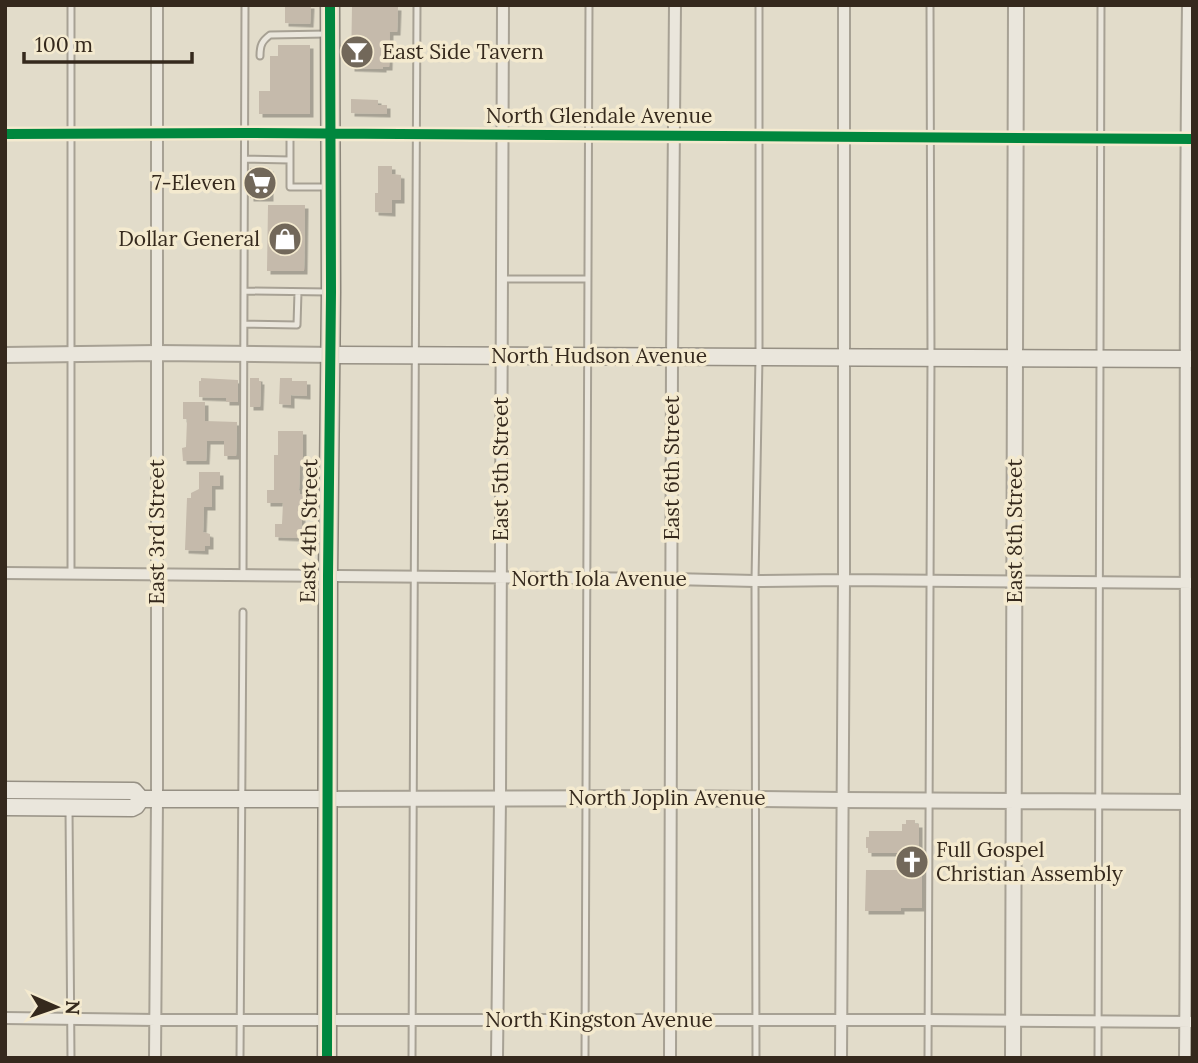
<svg xmlns="http://www.w3.org/2000/svg" width="1198" height="1063" viewBox="0 0 1198 1063" font-family="Lora,serif">
  <style>
    .building { fill: #c5baab; filter: url(#shadow) }
    .lines { fill: none; stroke-linecap: round; stroke-linejoin: round }
    .service-casing { stroke: #a7a194; stroke-width: 9 }
    .minor-casing { stroke: #a7a194; stroke-width: 14 }
    .tertiary-casing { stroke: #a7a194; stroke-width: 18 }
    .secondary-casing { stroke: #969084; stroke-width: 19 }
    .primary-casing { stroke: #8c867a; stroke-width: 21 }
    .service { stroke: #eae6dc; stroke-width: 5 }
    .minor { stroke: #eae6dc; stroke-width: 10 }
    .tertiary { stroke: #eae6dc; stroke-width: 14 }
    .secondary { stroke: #eae6dc; stroke-width: 16 }
    .primary { stroke: #e1dccd; stroke-width: 18 }
    .cycleway-casing { stroke: #f4eacf; stroke-width: 15 }
    .cycleway { stroke: #00873e; stroke-width: 10 }
    .labels { text-anchor: middle; stroke-width: 7; stroke-linejoin: round; paint-order: stroke }
    .poi-label { font-size: 21px; fill: #35291d; stroke: #f4eacf; text-anchor: start }
    .street-label { font-size: 21px; fill: #35291d; stroke: #f4eacf }
  </style>
  <defs>
    <filter id="shadow"><feDropShadow dx="3.5" dy="3.5" stdDeviation="0" flood-color="#0004"/></filter>
  </defs>
  <rect width="100%" height="100%" fill="#e2dcca"/>
  <path class="building" d="M285,5H311L310,24L285,23Z
    M352,5L398,7L397,32H390L389,67H383V69L351,68Z
    M278,45H310V114H259V91H270V56H278Z
    M351,99L378,100V105H387V114L351,113Z
    M378,166H392V174L401,175V200H392V213L375,212V193H378Z
    M250,168H270V198H250Z
    M268,205H305L304,271H267Z
    M201,378L238,380V402H226V398L199,397V381H201Z
    M250,378H259V381H261L260,407H250Z
    M280,378H292V381H307V396L291,395V405L279,404Z
    M183,402H205V421L237,422L236,456H224V441H207L206,461H183L182,448L186,447L187,419H183Z
    M278,431H303V462H300L299,490L300,494H303L301,535L299,534V538L275,537V524H282L283,503H267V490H274V455H278Z
    M199,472H220V486H212V507H204L203,532L210,534V546H205V551L185,550L187,498H191V493L199,489Z
    M906,820H915V824H919V852H922V908H901V911H865L866,870H902V853H868V848H866V837H869V831H902V824H906Z"/>
  <g class="lines">
    <defs>
      <path id="service" d="M71,5V573
        M260,56C260,45 262,41 270,35L327,34
        M290,134V187H329
        M245,159L290,160
        M502,279H587
        M245,291L328,292
        M244,324L297,325L298,292
        M243,576L245,5
        M69,809L71,1058
        M240,1058L243,612
        M412,1058L417,5
        M585,1058L589,5
        M756,1058L755,581L759,357V5
        M928,1058L931,358L930,5
        M1098,1058L1101,5"/>
      <path id="minor" d="M5,134L246,133L1193,139
        M5,573L672,579L755,581L844,580L1193,583
        M5,1018L155,1020H928L1193,1022
        M155,1058L157,799V5
        M497,1058L500,798L503,5
        M670,1058L672,357L675,5
        M841,1058L844,580V5
        M1185,1058C1188,707 1183,356 1188,5"/>
      <path id="tertiary" d="M5,355L157,353L337,355
        M328,799L671,798L843,800L1193,802
        M1013,1058L1016,5"/>
      <path id="secondary" d="M337,355L1193,359
        M5,790L134,791L141,799
        M5,807L132,808L136,806L141,799H328"/>
      <path id="primary" d="M327,1058L328,577L331,292L330,5"/>
    </defs>
    <use href="#service" class="service-casing"/>
    <use href="#minor" class="minor-casing"/>
    <use href="#tertiary" class="tertiary-casing"/>
    <use href="#secondary" class="secondary-casing"/>
    <use href="#primary" class="primary-casing"/>
    <use href="#service" class="service"/>
    <use href="#minor" class="minor"/>
    <use href="#tertiary" class="tertiary"/>
    <use href="#secondary" class="secondary"/>
    <use href="#primary" class="primary"/>
    <defs>
      <path id="cycleway" d="M5,134L246,133L1193,139
        M327,1058L328,577L331,292L330,5"/>
    </defs>
    <use href="#cycleway" class="cycleway-casing"/>
    <use href="#cycleway" class="cycleway"/>
  </g>
  <defs>
    <symbol id="bar-disc" viewBox="-11 -11 22 22"><circle r="9.5" fill="#72685a" stroke="#f4eacf"/><path d="M-6-5H6L.8 .8V4.5H3.5V6h-7V4.5H-.8V.8Z" fill="#fff"/></symbol>
    <symbol id="supermarket-disc" viewBox="-11 -11 22 22"><circle r="9.5" fill="#72685a" stroke="#f4eacf"/><path d="M-6-5.5h2.5l.6 2H6L4.5 2H-2.5L-4.4-4H-6ZM-1.5 3.2a1.3 1.3 0 1 0 .1 0ZM3 3.2a1.3 1.3 0 1 0 .1 0Z" fill="#fff"/></symbol>
    <symbol id="shop-disc" viewBox="-11 -11 22 22"><circle r="9.5" fill="#72685a" stroke="#f4eacf"/><path d="M-5-2.5h2.3a2.7 3.5 0 0 1 5.4 0H5L5.5 6h-11ZM-1.5-2.5h3a1.5 2.3 0 0 0-3 0Z" fill="#fff"/></symbol>
    <symbol id="church-disc" viewBox="-11 -11 22 22"><circle r="9.5" fill="#72685a" stroke="#f4eacf"/><path d="M-1.2-6h2.4v3.5h3.3v2.4h-3.3V6h-2.4V-.1h-3.3v-2.4h3.3Z" fill="#fff"/></symbol>
  </defs>
  <g fill-rule="evenodd">
    <use href="#bar-disc" x="338" y="33" width="38" height="38"/>
    <use href="#supermarket-disc" x="241" y="164" width="38" height="38"/>
    <use href="#shop-disc" x="266" y="220" width="38" height="38"/>
    <use href="#church-disc" x="893" y="843" width="38" height="38"/>
  </g>
  <g class="labels">
    <g class="poi-label">
      <text x="382" y="59">East Side Tavern</text>
      <text x="236" y="190" text-anchor="end">7-Eleven</text>
      <text x="260" y="246" text-anchor="end">Dollar General</text>
      <text x="936" y="857">Full Gospel<tspan x="936" dy="24">Christian Assembly</tspan></text>
    </g>
    <g class="street-label">
      <text x="599" y="123">North Glendale Avenue</text>
      <text x="599" y="363">North Hudson Avenue</text>
      <text transform="translate(672 468) rotate(-90)" y="7">East 6th Street</text>
      <text transform="translate(501 469) rotate(-90)" y="7">East 5th Street</text>
      <text transform="translate(309 531) rotate(-89)" y="7">East 4th Street</text>
      <text transform="translate(1015 531) rotate(-90)" y="7">East 8th Street</text>
      <text transform="translate(157 532) rotate(-90)" y="7">East 3rd Street</text>
      <text x="599" y="586">North Iola Avenue</text>
      <text x="667" y="805">North Joplin Avenue</text>
      <text x="599" y="1027">North Kingston Avenue</text>
    </g>
  </g>
  <rect width="1198" height="1063" fill="none" stroke="#35291d" stroke-width="14"/>
  <g transform="translate(56 1007) rotate(92)" stroke="#f4eacf" stroke-width="5" paint-order="stroke">
  <path d="M0-5L12 26L0 18L-12 26Z" fill="#35291d"/>
  <text y="-10" font-size="19" font-weight="bold" text-anchor="middle" fill="#35291d">N</text>
  </g>
  <path d="M24 52v10h168v-10" fill="none" stroke="#35291d" stroke-width="3.5"/>
  <text x="35" y="52" font-size="21" fill="#35291d" stroke="#f4eacf" stroke-width="5" paint-order="stroke">100 m</text>
</svg>
